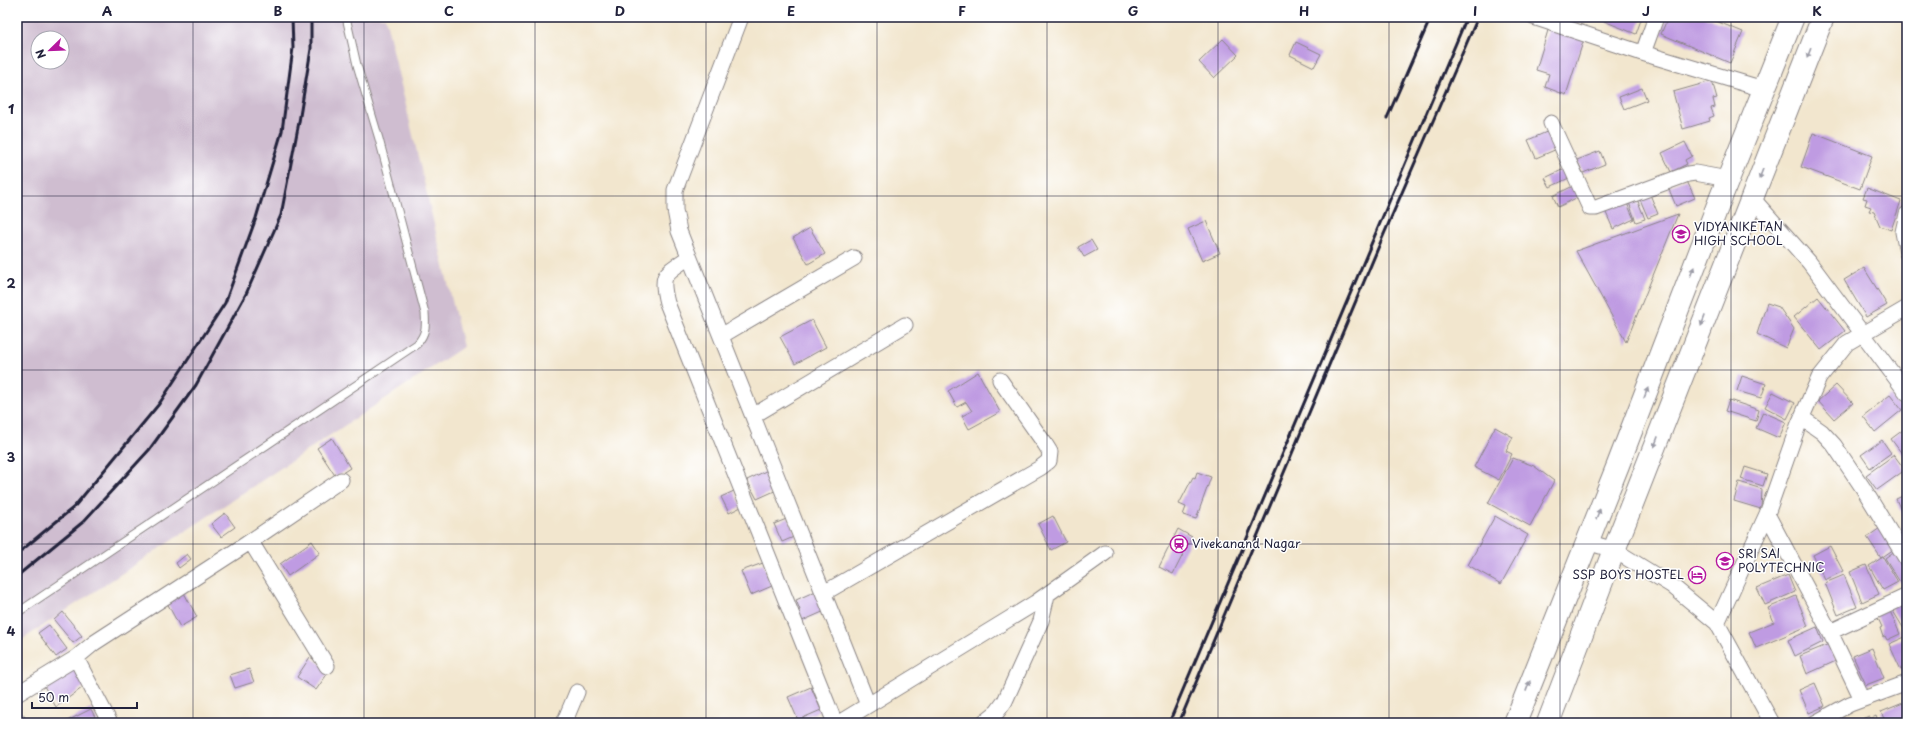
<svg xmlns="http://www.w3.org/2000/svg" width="1924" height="740" viewBox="0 0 1924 740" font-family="'Playpen Sans',sans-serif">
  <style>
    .industrial { fill: #cfbdd0; fill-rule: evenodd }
    .building { fill: #bf9be2 }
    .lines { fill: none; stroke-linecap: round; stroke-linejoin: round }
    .lane-casing { stroke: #8a8484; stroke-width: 9 }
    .street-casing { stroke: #8a8484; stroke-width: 17 }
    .highway-casing { stroke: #8a8484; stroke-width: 24 }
    .lane { stroke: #fff; stroke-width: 7 }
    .street { stroke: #fff; stroke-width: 15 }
    .highway { stroke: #fff; stroke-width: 22 }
    .rail { stroke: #22223b; stroke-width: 3 }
    .oneway { fill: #9c9ca7 }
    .grid { fill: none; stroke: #22223b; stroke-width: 1; stroke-opacity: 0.55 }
    .labels { text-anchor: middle; stroke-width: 3; stroke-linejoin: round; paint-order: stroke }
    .poi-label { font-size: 12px; fill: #22223b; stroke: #fff; text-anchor: start }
    .neatline { fill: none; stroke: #22223b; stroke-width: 1.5 }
    .grid-label { font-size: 13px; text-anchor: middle; font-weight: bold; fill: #22223b }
  </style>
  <rect width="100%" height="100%" fill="#fff"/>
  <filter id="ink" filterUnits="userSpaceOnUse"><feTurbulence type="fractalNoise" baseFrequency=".025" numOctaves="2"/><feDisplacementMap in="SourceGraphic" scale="8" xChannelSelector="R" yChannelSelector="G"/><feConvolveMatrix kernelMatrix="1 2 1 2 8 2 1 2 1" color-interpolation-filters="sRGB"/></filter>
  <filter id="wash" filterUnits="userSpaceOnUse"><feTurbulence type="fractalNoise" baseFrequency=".012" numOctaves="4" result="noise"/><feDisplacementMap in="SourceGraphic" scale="16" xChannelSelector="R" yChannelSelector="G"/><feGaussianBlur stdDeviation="0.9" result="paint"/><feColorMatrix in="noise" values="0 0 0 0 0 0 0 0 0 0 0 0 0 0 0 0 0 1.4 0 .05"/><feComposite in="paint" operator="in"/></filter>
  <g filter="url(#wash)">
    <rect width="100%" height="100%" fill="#f2e6ce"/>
    <path class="industrial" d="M17,17H385L463,347L17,643ZM38,38H62V62H38Z"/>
    <g id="blocks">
      <path class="building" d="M1594,17H1642L1636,34Z
        M1668,17H1706L1743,32L1730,63L1661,34Z
        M1549,27L1584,39L1566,95L1545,87L1549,74L1536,70Z
        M1223,39L1238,55L1214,78L1199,62Z
        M1296,42L1321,54L1314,67L1290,55Z
        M1712,81L1717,98L1713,99L1715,107L1711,108L1714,116L1709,118L1710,121L1683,129L1673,92Z
        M1642,88L1647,100L1624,109L1619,97Z
        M1549,131L1557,149L1536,158L1528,140Z
        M1813,133L1872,156L1860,189L1801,167Z
        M1685,142L1692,156L1685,160L1687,164L1671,172L1662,153Z
        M1600,151L1605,164L1583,173L1577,160Z
        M1564,169L1569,178L1550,187L1545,178Z
        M1686,179L1695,198L1676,206L1668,187Z
        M1575,185L1580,196L1558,207L1553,196Z
        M1867,188L1901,201L1891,230L1880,226L1874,212L1869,211L1871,207L1865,205L1867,199L1863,198Z
        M1649,192L1658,214L1648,218L1639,197Z
        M1635,194L1645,219L1636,222L1627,197Z
        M1625,199L1634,219L1613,229L1604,208Z
        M1678,214L1626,342L1576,251Z
        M1206,221L1220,253L1202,261L1188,229Z
        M810,228L825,254L808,264L793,238Z
        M1091,240L1097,250L1084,257L1078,247Z
        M1864,268L1887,305L1866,317L1844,280Z
        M1818,297L1845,331L1821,350L1794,317Z
        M1767,303L1779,307L1794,329L1786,348L1757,334Z
        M812,320L826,347L795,364L780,337Z
        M978,372L1000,412L969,429L962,416L972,411L966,402L957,407L948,391Z
        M1742,376L1766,384L1761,398L1737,391Z
        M1836,385L1853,403L1834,419L1818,401Z
        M1773,392L1795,403L1787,419L1765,407Z
        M1890,395L1902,410L1875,432L1863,416Z
        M1729,400L1759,410L1756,421L1725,411Z
        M1763,412L1786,422L1779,438L1756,428Z
        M1495,427L1513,437L1506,451L1512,454L1499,480L1474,467Z
        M1907,427V458L1906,459L1891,439Z
        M332,438L350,468L336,477L317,448Z
        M1882,440L1891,453L1870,468L1861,455Z
        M1894,455L1905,470L1877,490L1866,475Z
        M1513,458L1534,466L1554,481L1530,526L1488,503Z
        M1745,467L1767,474L1763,486L1741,479Z
        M770,469L779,489L757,499L747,480Z
        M1197,472L1211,477L1196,519L1183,515L1186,507L1179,504L1193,477L1195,478Z
        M1739,482L1762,489L1761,509L1734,501Z
        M734,491L741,507L729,513L721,497Z
        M1907,494V513L1903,515L1896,499Z
        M225,513L235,527L221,537L211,524Z
        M1053,516L1066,542L1051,550L1038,524Z
        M1495,516L1528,535L1501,584L1468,565Z
        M789,518L796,536L782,542L774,524Z
        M1883,526L1897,547L1881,558L1867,537Z
        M1178,529L1192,537L1173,574L1159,567Z
        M312,541L320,553L288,576L280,564Z
        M1830,546L1843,571L1825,580L1813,555Z
        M1899,548L1907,561V578L1900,582L1885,558Z
        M187,554L191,559L179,568L176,563Z
        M1883,557L1898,582L1883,590L1869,566Z
        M763,563L772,586L751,595L741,571Z
        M1866,565L1879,594L1862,602L1850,572Z
        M1788,575L1795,592L1765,605L1757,588Z
        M1844,575L1857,607L1838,615L1825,583Z
        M818,590L827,610L800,622L796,612L800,610L796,600Z
        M183,591L197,617L180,627L166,601Z
        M1796,596L1808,626L1756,648L1749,632L1774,622L1768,608Z
        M1907,598V634L1890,606Z
        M1889,609L1900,634L1887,640L1885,636L1883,637L1880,628L1882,627L1876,614Z
        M63,612L82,636L73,643L54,620Z
        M49,625L67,649L56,657L38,633Z
        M1817,627L1823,642L1795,656L1788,640Z
        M1905,637L1907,641V668L1901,670L1889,644Z
        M1829,644L1836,661L1807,674L1800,656Z
        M1872,648L1884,678L1866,685L1853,656Z
        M310,657L330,670L316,690L297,677Z
        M74,668L86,685L56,707L44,686Z
        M249,669L254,682L235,688L230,675Z
        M1815,683L1825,706L1809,713L1799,690Z
        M811,687L821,710L798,720L788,697Z
        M1903,703L1907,713V723H1886L1881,712Z
        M91,709L98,723H63Z
        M1869,716L1870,719L1876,716L1879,723H1852Z"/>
    </g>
  </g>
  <g filter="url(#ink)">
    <use href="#blocks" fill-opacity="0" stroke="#8a8484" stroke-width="1"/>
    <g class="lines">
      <defs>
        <path id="lane" d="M17,613L417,344C426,334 426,326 425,313L379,139L357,65L346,17"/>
        <path id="street" d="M741,17L675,190V210L679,231L868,705
          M1533,17L1639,52L1763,89
          M1643,53L1656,17
          M1551,123L1590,208H1596L1688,174L1695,173L1728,179
          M1752,198L1809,262L1907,393
          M1907,214L1903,232L1907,253
          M689,257C666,274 659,272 667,303L835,723
          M721,336L854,258
          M753,416L905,325
          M1802,418L1822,432L1834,445L1863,488L1907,560
          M1767,514L1830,632L1862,699
          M251,542L327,666
          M1587,542L1614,550L1671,585L1717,623L1772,723
          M824,593L1040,468L1049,461L1050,452L1045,444L1000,380
          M1717,623L1767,514L1798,426L1819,378L1847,343L1907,308
          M1830,632L1907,596
          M76,658L110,723
          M17,694L76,658L94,643L245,545L341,480
          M17,720L19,723
          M564,723L577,692
          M839,723L1035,603L1105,553
          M983,723L997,712L1005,701L1041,621L1047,595
          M1815,723L1850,704L1907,683"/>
        <path id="highway" d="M1515,723L1618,465L1721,197L1793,17
          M1548,723L1614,550L1823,17"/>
      </defs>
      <use href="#lane" class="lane-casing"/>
      <use href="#street" class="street-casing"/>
      <use href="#highway" class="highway-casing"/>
      <use href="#lane" class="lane"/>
      <use href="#street" class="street"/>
      <use href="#highway" class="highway"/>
      <path class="rail" d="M1387,118L1431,17
        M17,554L74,507L159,404L225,303L256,218L282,131L293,48L292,17
        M17,576L83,522L149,450L196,385L246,294L281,215L299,122L311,49V17
        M1169,723L1467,17
        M1179,723L1381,241L1478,17"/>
    </g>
    <defs><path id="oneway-solid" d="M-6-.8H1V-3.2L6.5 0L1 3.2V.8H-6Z"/></defs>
    <g class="oneway">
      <use href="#oneway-solid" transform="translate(1809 53) rotate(111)"/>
      <use href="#oneway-solid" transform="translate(1761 174) rotate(111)"/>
      <use href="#oneway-solid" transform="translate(1692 272) rotate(-69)"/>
      <use href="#oneway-solid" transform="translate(1703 321) rotate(111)"/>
      <use href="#oneway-solid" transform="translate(1646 393) rotate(-69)"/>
      <use href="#oneway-solid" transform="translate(1656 442) rotate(111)"/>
      <use href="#oneway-solid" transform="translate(1598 514) rotate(-68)"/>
      <use href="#oneway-solid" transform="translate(1528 686) rotate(-69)"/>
    </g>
  </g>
  <path class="grid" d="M193,17V723M364,17V723M535,17V723M706,17V723M877,17V723M1047,17V723M1218,17V723M1389,17V723M1560,17V723M1731,17V723M17,196H1907M17,370H1907M17,544H1907"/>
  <defs>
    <symbol id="school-ring" viewBox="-11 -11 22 22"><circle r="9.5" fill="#fff" stroke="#b5179e" stroke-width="1.5"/><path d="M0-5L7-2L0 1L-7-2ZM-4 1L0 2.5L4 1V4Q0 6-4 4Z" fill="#b5179e"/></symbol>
    <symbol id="station-ring" viewBox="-11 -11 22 22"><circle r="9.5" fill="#fff" stroke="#b5179e" stroke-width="1.5"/><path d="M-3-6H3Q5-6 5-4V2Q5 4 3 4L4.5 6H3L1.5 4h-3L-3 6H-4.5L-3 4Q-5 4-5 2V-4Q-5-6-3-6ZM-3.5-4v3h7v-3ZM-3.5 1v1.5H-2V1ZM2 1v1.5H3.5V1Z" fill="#b5179e"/></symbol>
    <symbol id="hotel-ring" viewBox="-11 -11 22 22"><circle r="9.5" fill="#fff" stroke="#b5179e" stroke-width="1.5"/><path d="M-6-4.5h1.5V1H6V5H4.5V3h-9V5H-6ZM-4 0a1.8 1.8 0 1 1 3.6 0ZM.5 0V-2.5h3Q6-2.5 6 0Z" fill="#b5179e"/></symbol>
  </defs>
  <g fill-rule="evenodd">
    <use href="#school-ring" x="1671" y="224" width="20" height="20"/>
    <use href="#station-ring" x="1169" y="534" width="20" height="20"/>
    <use href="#school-ring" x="1715" y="551" width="20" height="20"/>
    <use href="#hotel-ring" x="1687" y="565" width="20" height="20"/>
  </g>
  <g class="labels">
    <g class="poi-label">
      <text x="1694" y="231">VIDYANIKETAN<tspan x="1694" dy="14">HIGH SCHOOL</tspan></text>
      <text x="1192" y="548">Vivekanand Nagar</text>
      <text x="1738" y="558">SRI SAI<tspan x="1738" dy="14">POLYTECHNIC</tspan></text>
      <text x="1684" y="579" text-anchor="end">SSP BOYS HOSTEL</text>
    </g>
  </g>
  <rect width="1924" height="740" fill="none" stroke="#fff" stroke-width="44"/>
  <g transform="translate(50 50) rotate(247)"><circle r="19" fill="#ffffff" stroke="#a7a7b1"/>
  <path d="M0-3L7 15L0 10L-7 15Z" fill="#b5179e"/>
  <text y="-6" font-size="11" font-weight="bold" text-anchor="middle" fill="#22223b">N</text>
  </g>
  <path d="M32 702v6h105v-6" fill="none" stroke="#22223b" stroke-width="2"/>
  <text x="38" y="702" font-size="12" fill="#22223b" stroke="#ffffff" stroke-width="3" paint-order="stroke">50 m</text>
  <rect x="22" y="22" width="1880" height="696" class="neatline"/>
  <g class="grid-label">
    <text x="107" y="16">A</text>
    <text x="278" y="16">B</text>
    <text x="449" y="16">C</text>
    <text x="620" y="16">D</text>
    <text x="791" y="16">E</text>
    <text x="962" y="16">F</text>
    <text x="1133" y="16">G</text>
    <text x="1304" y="16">H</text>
    <text x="1475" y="16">I</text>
    <text x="1646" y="16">J</text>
    <text x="1817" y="16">K</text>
    <text x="11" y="114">1</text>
    <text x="11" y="288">2</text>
    <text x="11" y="462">3</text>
    <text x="11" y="636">4</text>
  </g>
</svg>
